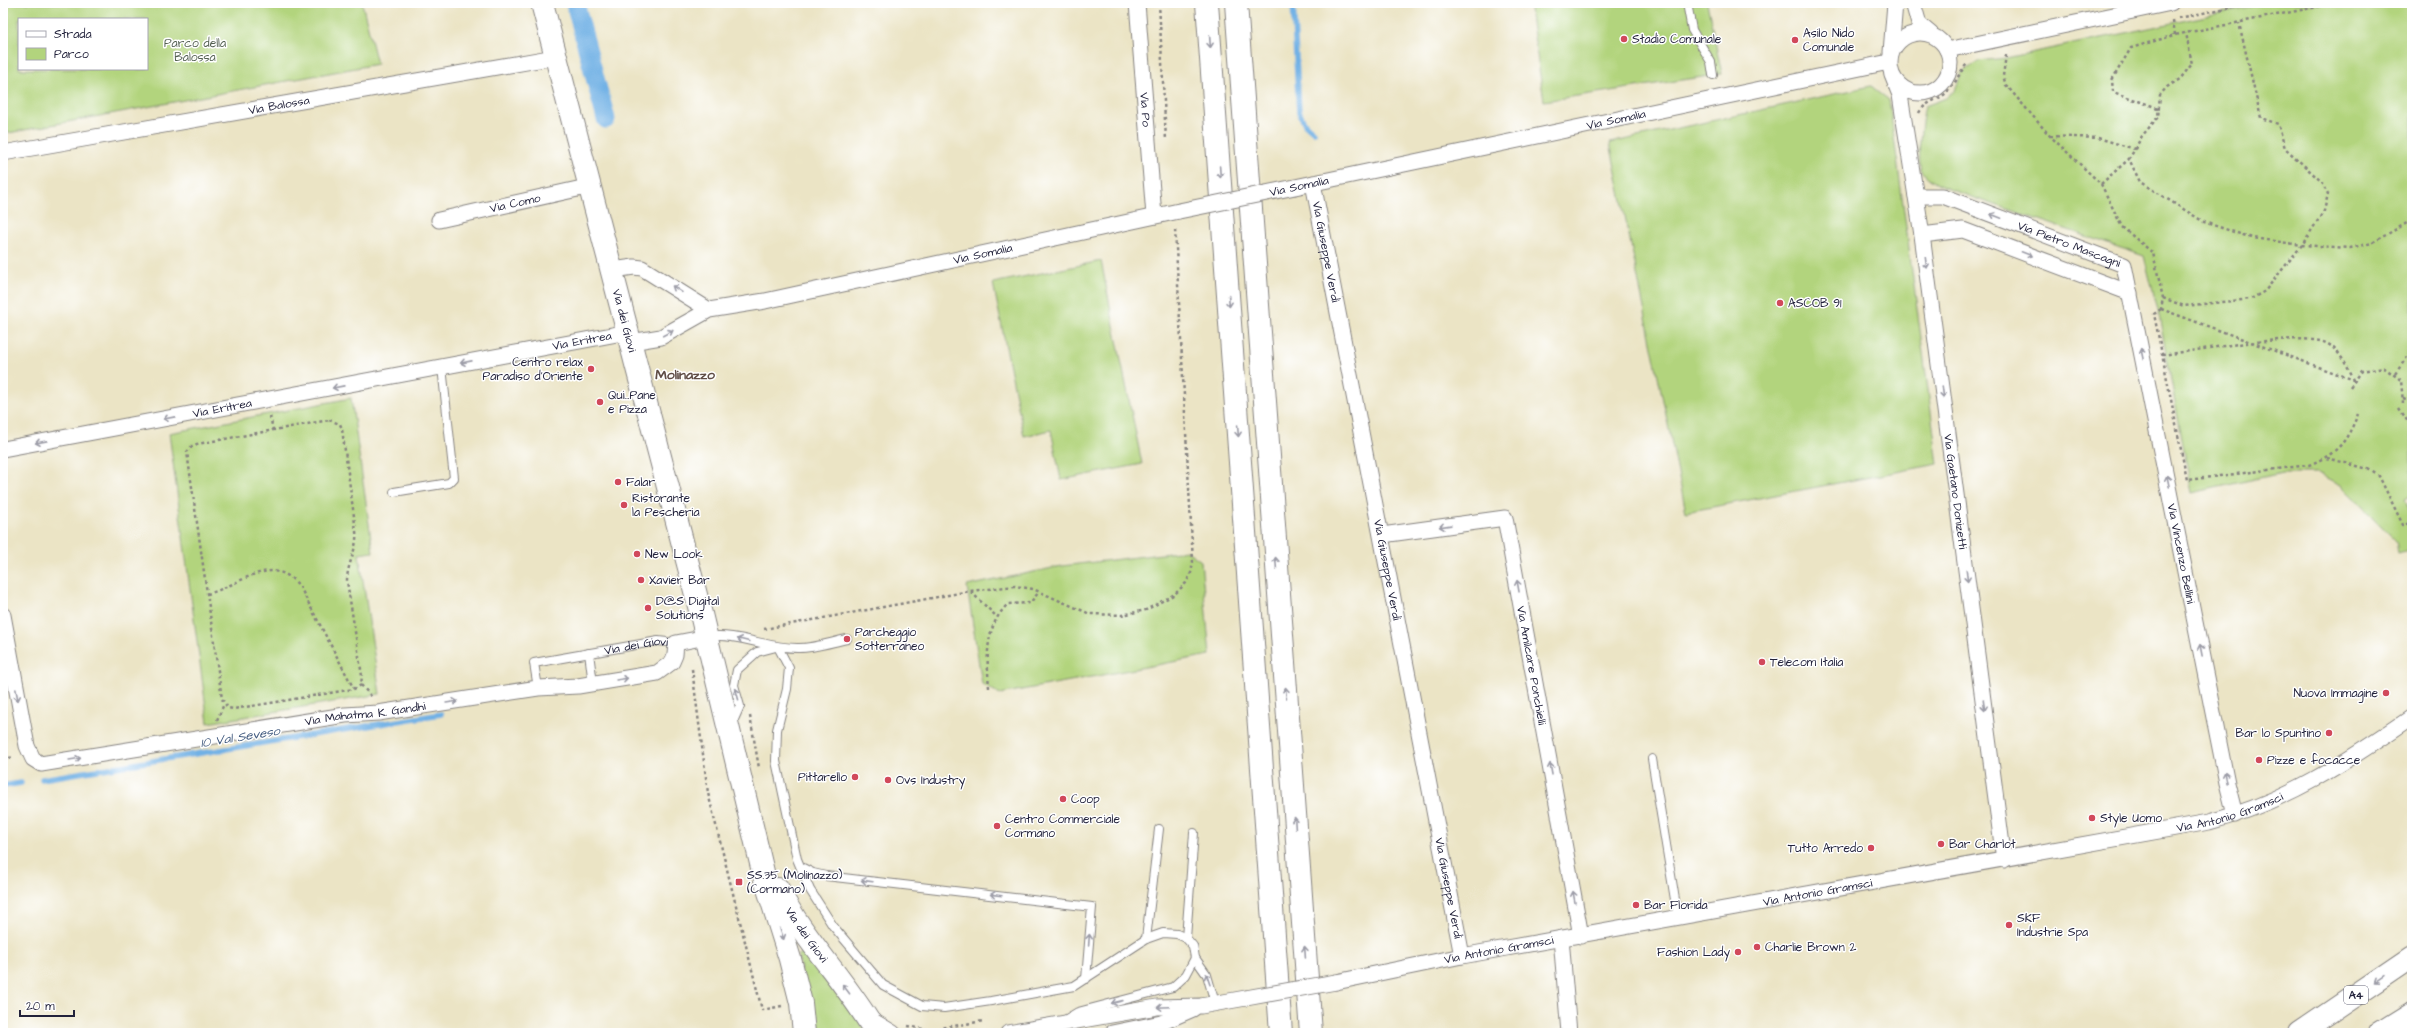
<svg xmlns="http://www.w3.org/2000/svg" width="2415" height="1036" viewBox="0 0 2415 1036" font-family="'Architects Daughter',sans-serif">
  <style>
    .green { fill: #b2d47d; stroke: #6a7b5c; fill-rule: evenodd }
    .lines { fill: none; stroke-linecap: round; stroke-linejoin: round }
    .stream { stroke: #71b1e5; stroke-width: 5.5 }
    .canal { stroke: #71b1e5; stroke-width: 19 }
    .lane-casing { stroke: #868380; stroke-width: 10 }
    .street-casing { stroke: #868380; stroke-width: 17 }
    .secondary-casing { stroke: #868380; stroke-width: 24 }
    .highway-casing { stroke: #868380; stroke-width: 24 }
    .path { stroke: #868380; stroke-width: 2.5; stroke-dasharray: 3 3; stroke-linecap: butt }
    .lane { stroke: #fff; stroke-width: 8 }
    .street { stroke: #fff; stroke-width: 15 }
    .secondary { stroke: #fff; stroke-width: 22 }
    .highway { stroke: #fff; stroke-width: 22 }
    .street-bridge-casing { stroke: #868380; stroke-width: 17; stroke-linecap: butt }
    .street-bridge { stroke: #fff; stroke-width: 15 }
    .oneway { stroke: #9c9ca7 }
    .poi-dot { fill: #d1495b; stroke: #fff; stroke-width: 1.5 }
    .labels { text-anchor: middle; stroke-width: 3; stroke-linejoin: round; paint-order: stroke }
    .shield { fill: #fff; stroke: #646476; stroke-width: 1 }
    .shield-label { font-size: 11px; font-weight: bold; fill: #22223b }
    .poi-label { font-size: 12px; fill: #22223b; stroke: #fff; text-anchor: start }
    .park-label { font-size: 12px; fill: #546052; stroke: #fff }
    .street-label { font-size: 12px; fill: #22223b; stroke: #fff }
    .water-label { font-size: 13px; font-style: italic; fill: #425b7f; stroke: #fff }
    .quarter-label { font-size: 14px; font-weight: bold; fill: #5f4d46; stroke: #fff }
  </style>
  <rect width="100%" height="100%" fill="#fff"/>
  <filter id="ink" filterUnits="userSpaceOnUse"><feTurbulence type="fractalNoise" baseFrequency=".025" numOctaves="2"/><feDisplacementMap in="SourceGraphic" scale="8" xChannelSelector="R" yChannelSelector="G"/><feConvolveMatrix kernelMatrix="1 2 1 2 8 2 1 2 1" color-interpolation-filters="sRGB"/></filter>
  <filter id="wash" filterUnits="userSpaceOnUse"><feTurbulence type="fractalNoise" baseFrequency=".012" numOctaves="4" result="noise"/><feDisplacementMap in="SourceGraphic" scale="16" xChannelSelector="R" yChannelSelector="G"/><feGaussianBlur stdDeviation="0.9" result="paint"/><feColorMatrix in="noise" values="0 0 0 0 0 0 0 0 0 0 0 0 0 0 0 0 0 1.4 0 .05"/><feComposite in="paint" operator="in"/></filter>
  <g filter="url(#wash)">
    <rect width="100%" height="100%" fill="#ebe4c5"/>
    <path class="green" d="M3,3H362L377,64L3,134ZM19,19H147V69H19Z
      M1529,3H1707L1722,74L1544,101Z
      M2268,3H2412V497L2405,499L2412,518V549L2398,553L2396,541L2341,485L2318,473H2282L2192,493L2159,315L2144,256L1943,187C1934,182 1926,178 1921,169C1917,160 1922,116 1925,106L1946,98L1955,90L1962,72L1978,61L2006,58Z
      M1871,86L1889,100L1938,464L1686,512L1610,143Z
      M1101,261L1142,464L1061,480L1051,430L1024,436L993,283Z
      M351,398L373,552L359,554L380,694L208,723L169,433Z
      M1187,551L1201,561L1210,655L1000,694L982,684L967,586L1062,566Z
      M803,952L810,956L867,1032L813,1033L798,956Z"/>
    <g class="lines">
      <path class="stream" d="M1293,3L1299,112L1305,124L1314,132
        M42,779L441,714
        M3,786L21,783"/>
      <path class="canal" d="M575,3L606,119"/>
    </g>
  </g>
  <g filter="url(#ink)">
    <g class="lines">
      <defs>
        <g id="lane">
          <path d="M1687,3L1692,30L1711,62L1713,75"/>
          <path d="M394,492L449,483L454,478L442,367"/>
          <path d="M707,637C737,632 768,649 799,648C814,648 832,642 847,639"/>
          <path d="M778,647L789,668L787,689L777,730L776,761L797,859L810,890L833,926L883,985L922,1006L944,1008L991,1001L1074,986L1146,939L1163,933L1177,934L1186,938L1193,946L1195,958L1207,975L1215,1003"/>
          <path d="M589,653L593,684"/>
          <path id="s1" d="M538,688L534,663L658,641L676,643"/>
          <path d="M732,724L740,706L734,685L737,670L757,652L776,647"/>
          <path d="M1652,759L1678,918"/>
          <path d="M801,867L813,873L826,876L1092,907L1086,979"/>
          <path d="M1186,938L1194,833"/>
          <path d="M1146,939L1159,829"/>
          <path d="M1065,1020L1078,1012L1173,987L1186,975L1195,958"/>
        </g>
        <g id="street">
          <path id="s2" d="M1137,3L1154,216"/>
          <path d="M1913,3L1919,24L1931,34"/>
          <circle cx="1920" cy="63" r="30"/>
          <path d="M1947,50L2171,3"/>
          <path d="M1891,52L1895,3"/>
          <path id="s3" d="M1892,75L1900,95L1922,235L2004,860"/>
          <path id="s4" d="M3,153L555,57"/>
          <path id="s5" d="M1313,183L1462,956"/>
          <path id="s6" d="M1295,187L1889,62"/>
          <path id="s7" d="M1916,196H1943L2124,265L2227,783L2235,815"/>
          <path id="s8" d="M439,220L591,186"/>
          <path d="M1922,235L1963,230L2130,293"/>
          <path d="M613,270L634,267L642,268L709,310"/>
          <path id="s9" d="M631,342L661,337L709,310L765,301L1179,211"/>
          <path id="s10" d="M3,449L628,332"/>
          <path id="s11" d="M1382,535L1505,518L1581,936"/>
          <path id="s12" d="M3,615L27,746L33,759L41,764L345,715L378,713L538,688L578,686L657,673L672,662L675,655L676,643L707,637"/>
          <path d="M1561,938L1569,1033"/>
          <path id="s13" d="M1336,982L1462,956L2209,822C2285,803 2348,761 2412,717"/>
          <path d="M870,1019L893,1033"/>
          <path d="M1008,1033L1157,1007L1201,1006L1246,998"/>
          <path d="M1112,1033L1161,1023L1193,1009"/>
        </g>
        <g id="secondary">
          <path id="s14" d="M542,3L701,614L764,876L790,959L801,1003L804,1033"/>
          <path id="s15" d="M778,889C804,941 847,982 876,1033"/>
        </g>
        <path id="highway" d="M1207,3L1281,1033
          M1236,3L1311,1033
          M2300,1033L2412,957
          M2380,1033L2412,1013"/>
      </defs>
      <use href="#lane" class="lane-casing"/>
      <use href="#street" class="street-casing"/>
      <use href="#secondary" class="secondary-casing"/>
      <use href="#highway" class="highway-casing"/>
      <path class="path" d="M1159,3L1166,140
        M2179,18L2251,3
        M2173,20L2175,35
        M2006,55L2003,76L2006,85L2050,136L2101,184L2122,227L2153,253L2163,298L2161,309
        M2158,108L2113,92L2112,80L2131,48L2175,35L2337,3
        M1919,113C1926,100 1940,101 1949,90C1957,82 1959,72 1967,64
        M2050,136L2098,138L2135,149L2129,159L2140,182L2204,222L2252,238L2302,245L2350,248L2372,243L2412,220
        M2135,149L2142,136L2158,117L2160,95L2167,87L2180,79L2192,64L2186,33
        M2101,184L2129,159
        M2163,298L2184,306L2251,299L2265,291L2302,245L2324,211L2328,194L2323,183L2285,148L2278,124L2261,118L2239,23
        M2161,309L2154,314L2187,480L2309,465C2338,453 2346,443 2358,414
        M2161,309L2354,380
        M2162,355C2195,351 2300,331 2326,343C2339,349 2348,368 2354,380
        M2395,374L2412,350
        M2350,387L2362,371L2383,367L2401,380L2403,403
        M2403,398L2412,401
        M2399,408L2412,428
        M270,416L273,430
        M329,420L340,424L342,429L356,531C358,549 347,563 347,581L362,676L361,685L354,689L234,709L228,708L222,699L187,452L192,446L197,444Z
        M2327,458L2368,469L2379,476L2403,525L2412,523
        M971,592L997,617
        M207,594C240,586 272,551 300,587L354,689
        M764,629L970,591L1015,586L1033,589L1090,614L1122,615L1146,610L1175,594L1186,583L1191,573L1193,562L1175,229
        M692,669L708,793L762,1010L782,1006
        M361,685L372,697
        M989,688C987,658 984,627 1008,604L1030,603L1039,592
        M750,716L759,768
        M217,720L224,704
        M3,759L14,757
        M908,1026L928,1030L984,1021"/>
      <use href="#lane" class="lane"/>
      <use href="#street" class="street"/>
      <use href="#secondary" class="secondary"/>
      <use href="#highway" class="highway"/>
      <defs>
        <path id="street-bridge" d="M1179,211L1295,187
          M1246,998L1336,982"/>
      </defs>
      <use href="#street-bridge" class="street-bridge-casing"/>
      <use href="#street-bridge" class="street-bridge"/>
    </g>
    <defs><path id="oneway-shaft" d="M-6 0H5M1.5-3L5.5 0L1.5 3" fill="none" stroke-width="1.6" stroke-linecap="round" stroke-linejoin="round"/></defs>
    <g class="oneway">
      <use href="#oneway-shaft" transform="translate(1210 42) rotate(86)"/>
      <use href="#oneway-shaft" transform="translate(1220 172) rotate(86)"/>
      <use href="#oneway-shaft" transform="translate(1996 216) rotate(-159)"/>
      <use href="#oneway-shaft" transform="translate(2027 254) rotate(21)"/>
      <use href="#oneway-shaft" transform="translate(1926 263) rotate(83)"/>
      <use href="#oneway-shaft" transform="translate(677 289) rotate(-146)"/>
      <use href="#oneway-shaft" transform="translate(1229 301) rotate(86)"/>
      <use href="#oneway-shaft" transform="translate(668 333) rotate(-28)"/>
      <use href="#oneway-shaft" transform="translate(2142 354) rotate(-102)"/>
      <use href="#oneway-shaft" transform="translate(466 362) rotate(169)"/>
      <use href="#oneway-shaft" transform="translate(338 387) rotate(169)"/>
      <use href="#oneway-shaft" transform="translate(1943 392) rotate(83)"/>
      <use href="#oneway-shaft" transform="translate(169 418) rotate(169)"/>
      <use href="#oneway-shaft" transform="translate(1238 431) rotate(86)"/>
      <use href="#oneway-shaft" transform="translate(41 442) rotate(169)"/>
      <use href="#oneway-shaft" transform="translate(2168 481) rotate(-102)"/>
      <use href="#oneway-shaft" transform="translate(1445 526) rotate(172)"/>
      <use href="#oneway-shaft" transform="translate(1276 563) rotate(-94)"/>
      <use href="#oneway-shaft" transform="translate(1967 576) rotate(83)"/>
      <use href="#oneway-shaft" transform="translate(1518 586) rotate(-100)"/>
      <use href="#oneway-shaft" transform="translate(743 640) rotate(-166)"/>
      <use href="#oneway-shaft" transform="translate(2201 650) rotate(-101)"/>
      <use href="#oneway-shaft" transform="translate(622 679) rotate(-9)"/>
      <use href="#oneway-shaft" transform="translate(1286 693) rotate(-94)"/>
      <use href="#oneway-shaft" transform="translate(737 694) rotate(-105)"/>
      <use href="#oneway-shaft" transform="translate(17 695) rotate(79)"/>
      <use href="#oneway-shaft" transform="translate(452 702) rotate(-9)"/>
      <use href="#oneway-shaft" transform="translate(1984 705) rotate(83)"/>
      <use href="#oneway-shaft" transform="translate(75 759) rotate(-9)"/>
      <use href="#oneway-shaft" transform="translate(1551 769) rotate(-100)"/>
      <use href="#oneway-shaft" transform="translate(2226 777) rotate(-101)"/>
      <use href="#oneway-shaft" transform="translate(1295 823) rotate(-94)"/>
      <use href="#oneway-shaft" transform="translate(867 881) rotate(-173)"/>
      <use href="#oneway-shaft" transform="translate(996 895) rotate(-173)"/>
      <use href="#oneway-shaft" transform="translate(1574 897) rotate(-100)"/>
      <use href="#oneway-shaft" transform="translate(782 934) rotate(72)"/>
      <use href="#oneway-shaft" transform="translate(1089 940) rotate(-86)"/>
      <use href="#oneway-shaft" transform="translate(1305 952) rotate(-94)"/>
      <use href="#oneway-shaft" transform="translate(1208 979) rotate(-109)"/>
      <use href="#oneway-shaft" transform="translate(2380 979) rotate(146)"/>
      <use href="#oneway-shaft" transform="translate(846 989) rotate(-127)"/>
      <use href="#oneway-shaft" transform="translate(1117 1002) rotate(167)"/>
      <use href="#oneway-shaft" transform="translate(1163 1007) rotate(177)"/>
    </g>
  </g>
  <g class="poi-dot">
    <circle cx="1624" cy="39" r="4"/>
    <circle cx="1795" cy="40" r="4"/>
    <circle cx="1780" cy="303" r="4"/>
    <circle cx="591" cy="369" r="4"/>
    <circle cx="600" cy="402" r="4"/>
    <circle cx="618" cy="482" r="4"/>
    <circle cx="624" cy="505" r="4"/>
    <circle cx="637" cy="554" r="4"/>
    <circle cx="641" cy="580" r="4"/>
    <circle cx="648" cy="608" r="4"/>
    <circle cx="847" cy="639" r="4"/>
    <circle cx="1762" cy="662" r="4"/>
    <circle cx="2386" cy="693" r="4"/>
    <circle cx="2329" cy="733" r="4"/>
    <circle cx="2259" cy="760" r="4"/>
    <circle cx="855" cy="777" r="4"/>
    <circle cx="888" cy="780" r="4"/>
    <circle cx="1063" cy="799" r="4"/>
    <circle cx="2092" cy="818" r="4"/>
    <circle cx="997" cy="826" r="4"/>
    <circle cx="1941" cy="844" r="4"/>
    <circle cx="1871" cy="848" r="4"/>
    <rect x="735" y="878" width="8" height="8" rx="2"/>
    <circle cx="1636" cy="905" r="4"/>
    <circle cx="2009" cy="925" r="4"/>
    <circle cx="1757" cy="947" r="4"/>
    <circle cx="1738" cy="952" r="4"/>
  </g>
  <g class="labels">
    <rect class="shield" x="2344" y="986" width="24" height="18" rx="3"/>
    <g class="shield-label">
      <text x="2356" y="999">A4</text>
    </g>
    <g class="poi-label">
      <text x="1803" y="37">Asilo Nido<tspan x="1803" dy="14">Comunale</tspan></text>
      <text x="1632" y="43">Stadio Comunale</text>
      <text x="1788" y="307">ASCOB 91</text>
      <text x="583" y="366" text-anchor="end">Centro relax<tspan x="583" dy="14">Paradiso d'Oriente</tspan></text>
      <text x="608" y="399">Qui...Pane<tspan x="608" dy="14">e Pizza</tspan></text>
      <text x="626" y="486">Falar</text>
      <text x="632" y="502">Ristorante<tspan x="632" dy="14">la Pescheria</tspan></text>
      <text x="645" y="558">New Look</text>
      <text x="649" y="584">Xavier Bar</text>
      <text x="656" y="605">D@S Digital<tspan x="656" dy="14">Solutions</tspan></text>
      <text x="855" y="636">Parcheggio<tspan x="855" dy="14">Sotterraneo</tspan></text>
      <text x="1770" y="666">Telecom Italia</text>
      <text x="2378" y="697" text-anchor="end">Nuova Immagine</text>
      <text x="2321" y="737" text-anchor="end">Bar lo Spuntino</text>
      <text x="2267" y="764">Pizze e focacce</text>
      <text x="847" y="781" text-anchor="end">Pittarello</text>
      <text x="896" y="784">Ovs Industry</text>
      <text x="1071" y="803">Coop</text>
      <text x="2100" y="822">Style Uomo</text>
      <text x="1005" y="823">Centro Commerciale<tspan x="1005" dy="14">Cormano</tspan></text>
      <text x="1949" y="848">Bar Charlot</text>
      <text x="1863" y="852" text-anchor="end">Tutto Arredo</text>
      <text x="747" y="879">SS.35 (Molinazzo)<tspan x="747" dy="14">(Cormano)</tspan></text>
      <text x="1644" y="909">Bar Florida</text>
      <text x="2017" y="922">SKF<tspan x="2017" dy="14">Industrie Spa</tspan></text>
      <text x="1765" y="951">Charlie Brown 2</text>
      <text x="1730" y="956" text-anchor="end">Fashion Lady</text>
    </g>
    <g class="park-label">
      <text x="195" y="47">Parco della<tspan x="195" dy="14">Balossa</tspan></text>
    </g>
    <g class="street-label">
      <text dy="4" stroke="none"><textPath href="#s4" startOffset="280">Via Balossa</textPath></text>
      <text dy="4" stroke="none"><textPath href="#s2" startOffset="107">Via Po</textPath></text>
      <text dy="4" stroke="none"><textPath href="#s6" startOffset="328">Via Somalia</textPath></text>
      <text transform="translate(1299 186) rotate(-12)" y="4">Via Somalia</text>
      <text dy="4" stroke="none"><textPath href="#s8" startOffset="78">Via Como</textPath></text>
      <text dy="4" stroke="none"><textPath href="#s7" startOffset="162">Via Pietro Mascagni</textPath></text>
      <text dy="4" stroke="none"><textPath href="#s5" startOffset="70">Via Giuseppe Verdi</textPath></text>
      <text dy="4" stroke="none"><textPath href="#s9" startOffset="365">Via Somalia</textPath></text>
      <text dy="4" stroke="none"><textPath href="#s14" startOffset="328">Via dei Giovi</textPath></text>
      <text dy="4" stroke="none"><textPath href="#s10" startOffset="589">Via Eritrea</textPath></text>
      <text dy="4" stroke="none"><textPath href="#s10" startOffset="223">Via Eritrea</textPath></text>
      <text dy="4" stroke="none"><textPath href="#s3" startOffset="422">Via Gaetano Donizetti</textPath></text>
      <text dy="4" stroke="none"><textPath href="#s7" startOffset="515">Via Vincenzo Bellini</textPath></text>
      <text dy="4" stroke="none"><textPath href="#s5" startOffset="394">Via Giuseppe Verdi</textPath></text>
      <text dy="4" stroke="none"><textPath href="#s1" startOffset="129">Via dei Giovi</textPath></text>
      <text dy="4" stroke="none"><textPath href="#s11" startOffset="274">Via Amilcare Ponchielli</textPath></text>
      <text dy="4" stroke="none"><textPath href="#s12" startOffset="485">Via Mahatma K. Gandhi</textPath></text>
      <text dy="4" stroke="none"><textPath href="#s13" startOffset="910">Via Antonio Gramsci</textPath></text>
      <text dy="4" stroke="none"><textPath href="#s5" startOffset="718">Via Giuseppe Verdi</textPath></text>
      <text dy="4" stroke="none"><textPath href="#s13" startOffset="490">Via Antonio Gramsci</textPath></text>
      <text dy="4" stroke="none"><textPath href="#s15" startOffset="54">Via dei Giovi</textPath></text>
      <text dy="4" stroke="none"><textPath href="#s13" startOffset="166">Via Antonio Gramsci</textPath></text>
    </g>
    <g class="water-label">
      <text transform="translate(240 736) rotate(-9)" y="5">10 Val Seveso</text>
    </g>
    <g class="quarter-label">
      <text x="685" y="379">Molinazzo</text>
    </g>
  </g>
  <rect width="2415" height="1036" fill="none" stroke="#fff" stroke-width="16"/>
  <rect x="18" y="18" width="130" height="52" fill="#ffffff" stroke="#a7a7b1"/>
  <rect x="26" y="31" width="20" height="6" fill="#ffffff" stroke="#a7a7b1"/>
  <text x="54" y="38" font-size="12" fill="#22223b">Strada</text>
  <rect x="26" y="48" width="20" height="12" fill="#b2d47d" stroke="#a7a7b1"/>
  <text x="54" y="58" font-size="12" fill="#22223b">Parco</text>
  <path d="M20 1010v6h54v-6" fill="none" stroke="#22223b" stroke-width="2"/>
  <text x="26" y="1010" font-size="12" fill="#22223b" stroke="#ffffff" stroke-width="3" paint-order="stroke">20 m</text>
</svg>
